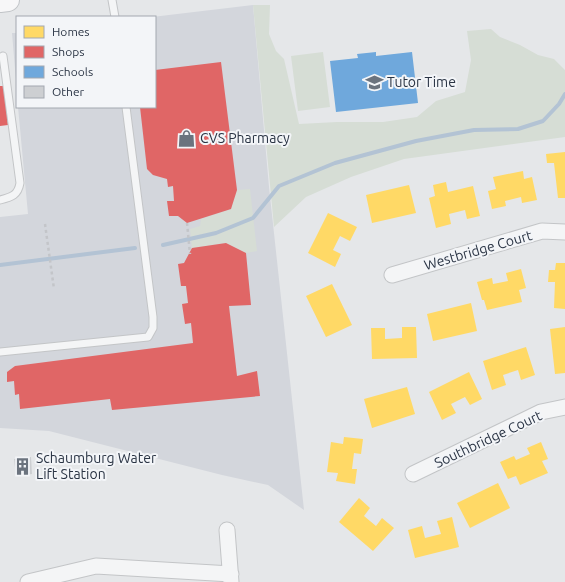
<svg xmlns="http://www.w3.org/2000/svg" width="565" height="582" viewBox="0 0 565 582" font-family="Ubuntu,sans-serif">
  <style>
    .built { fill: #d3d6dc }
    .green { fill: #d6ddd5 }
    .homes { fill: #ffd966 }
    .shops { fill: #e06666 }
    .schools { fill: #6fa8dc }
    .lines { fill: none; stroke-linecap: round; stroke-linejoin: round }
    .stream { stroke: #b3c3d4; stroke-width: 4 }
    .building { fill: #cdcfd2 }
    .lane-casing { stroke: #c3c5c7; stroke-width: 9 }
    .street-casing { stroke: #c3c5c7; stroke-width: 17 }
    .primary-casing { stroke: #c1c4c7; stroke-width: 24 }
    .path { stroke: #c3c5c9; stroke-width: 2.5; stroke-dasharray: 3 3; stroke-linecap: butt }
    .lane { stroke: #f4f5f6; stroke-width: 7 }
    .street { stroke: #f4f5f6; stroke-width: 15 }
    .primary { stroke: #f7f7f8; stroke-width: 22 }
    .labels { text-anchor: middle; stroke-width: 4; stroke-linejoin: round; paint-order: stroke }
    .poi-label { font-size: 14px; fill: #2a3444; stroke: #f3f5f8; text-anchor: start }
    .street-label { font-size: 14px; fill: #2a3444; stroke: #f3f5f8 }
  </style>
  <rect width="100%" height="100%" fill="#e5e7e9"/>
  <path class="built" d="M253,5L269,187L304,510L268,485L222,475L49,431L0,428V217L28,214L18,107H155V17H152Z
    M12,33H17V93Z"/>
  <path class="green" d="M253,5H270L269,34L276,51L284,59L299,124L337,122H383L417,117L436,101L465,92L471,60L467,31L491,29L500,37L520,45L538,55L554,59L565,70V137L404,159L351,177L306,197L274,227Z
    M323,52L330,107L298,111L291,56Z
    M250,189L257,251L246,253L226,243L192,248L190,229L200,226L201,219L231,209L237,190Z"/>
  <path class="homes" d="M565,152V198H558L554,163H547L546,154Z
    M523,171L524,179L532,177L537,200L522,203L521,197L505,201L506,206L492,209L488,191L496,189L493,177Z
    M446,182L448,192L473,186L480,216L467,219L465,210L449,214L451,224L436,228L429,198L435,196L433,185Z
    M409,185L416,213L372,223L366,195Z
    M328,213L357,227L350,241L340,236L333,250L341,254L335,267L308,253Z
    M556,263H565V309L554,308L555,282H548L549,270H555Z
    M521,269L526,288L519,290L522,302L487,310L484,300H482L477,282L492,278L493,284L508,281L506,273Z
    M332,284L352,325L326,337L306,296Z
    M471,303L477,331L433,341L427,314Z
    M402,327H416L417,358L372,359L371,328H385V339L402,338Z
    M565,327V373L555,374L550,329Z
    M526,347L535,375L521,380L518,370L503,375L506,385L492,390L483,361Z
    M469,372L482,399L470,405L465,397L451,404L456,413L442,420L429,392Z
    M407,387L415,414L372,428L364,399Z
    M344,437L363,439L361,454L354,453L352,469H357L355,484L336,481L338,473L327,472L331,442L343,444Z
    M541,442L548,459L542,461L548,473L520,485L516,476L508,479L500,462L514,456L516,460L530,454L527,448Z
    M498,483L510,508L470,528L457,503Z
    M359,498L370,508L364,516L376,526L382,518L394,528L373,551L339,522Z
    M452,517L459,547L415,558L408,530L422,526L425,538L441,534L437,521Z"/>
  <path class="shops" d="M221,62L237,190L231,209L187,223L178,216H169L167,201H174L173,186L168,187L167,179L153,175L147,169L140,107H155V70Z
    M0,86H4L8,125L0,126Z
    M226,243L246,253L251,305L229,306L237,376L257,371L260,396L112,410L110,399L20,409L19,394L15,395L14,381L7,382V372L15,366L193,343L191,323L185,324L182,304L188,303L186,286H181L178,264L184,263L192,248Z"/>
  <path class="schools" d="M376,52V56L412,52L418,103L336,112L330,61L358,58L357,54Z"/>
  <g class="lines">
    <path class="stream" d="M163,245L216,233L253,218L279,186L335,163L416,141L474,130L518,129L543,121L559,104L565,94
      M0,265L135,248"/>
  </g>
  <path class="building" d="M31,457L32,474L16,476L14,459Z"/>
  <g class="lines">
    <defs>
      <path id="lane" d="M112,0L115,17
        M0,200C12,197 18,195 20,183L3,56
        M0,352L148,337L153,328V317L126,107"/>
      <path id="street" d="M392,275L542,231L565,232
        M413,474L541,412L565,407
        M227,530L231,582
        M28,582L96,566L231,574"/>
      <path id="primary" d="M0,1L8,0"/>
    </defs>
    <use href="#lane" class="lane-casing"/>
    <use href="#street" class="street-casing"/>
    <use href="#primary" class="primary-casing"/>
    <path class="path" d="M187,223L190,254
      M45,224L54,289"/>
    <use href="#lane" class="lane"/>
    <use href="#street" class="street"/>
    <use href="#primary" class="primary"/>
  </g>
  <defs>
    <symbol id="school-bare" viewBox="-9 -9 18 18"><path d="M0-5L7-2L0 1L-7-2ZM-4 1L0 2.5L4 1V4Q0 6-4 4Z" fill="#6b737e" stroke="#f3f5f8" stroke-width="2.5" paint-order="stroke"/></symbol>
    <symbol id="shop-bare" viewBox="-9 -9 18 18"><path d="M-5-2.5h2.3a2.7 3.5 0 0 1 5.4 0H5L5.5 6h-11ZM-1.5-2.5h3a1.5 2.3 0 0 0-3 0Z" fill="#6b737e" stroke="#f3f5f8" stroke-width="2.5" paint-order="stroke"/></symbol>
    <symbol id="building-bare" viewBox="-9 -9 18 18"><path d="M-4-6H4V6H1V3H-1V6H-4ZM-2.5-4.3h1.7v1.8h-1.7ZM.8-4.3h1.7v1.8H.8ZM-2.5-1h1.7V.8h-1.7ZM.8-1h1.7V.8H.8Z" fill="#6b737e" stroke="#f3f5f8" stroke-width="2.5" paint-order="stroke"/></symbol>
  </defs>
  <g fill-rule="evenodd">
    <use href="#school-bare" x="362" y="70" width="25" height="25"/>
    <use href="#shop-bare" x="174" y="126" width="25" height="25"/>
    <use href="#building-bare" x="10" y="454" width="25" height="25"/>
  </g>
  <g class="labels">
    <g class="poi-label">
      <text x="387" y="87">Tutor Time</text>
      <text x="200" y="143">CVS Pharmacy</text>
      <text x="36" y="463">Schaumburg Water<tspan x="36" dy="16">Lift Station</tspan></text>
    </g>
    <g class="street-label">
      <text transform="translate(478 250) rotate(-16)" y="5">Westbridge Court</text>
      <text transform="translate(488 439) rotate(-25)" y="5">Southbridge Court</text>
    </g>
  </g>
  <rect x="16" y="16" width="140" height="92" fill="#f3f5f8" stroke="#a3a8b0"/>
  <rect x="24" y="26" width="20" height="12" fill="#ffd966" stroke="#a3a8b0"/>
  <text x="52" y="36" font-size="12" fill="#2a3444">Homes</text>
  <rect x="24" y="46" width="20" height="12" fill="#e06666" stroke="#a3a8b0"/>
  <text x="52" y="56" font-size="12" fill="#2a3444">Shops</text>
  <rect x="24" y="66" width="20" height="12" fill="#6fa8dc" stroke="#a3a8b0"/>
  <text x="52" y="76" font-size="12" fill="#2a3444">Schools</text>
  <rect x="24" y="86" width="20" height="12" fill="#cdcfd2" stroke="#a3a8b0"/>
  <text x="52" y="96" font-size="12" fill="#2a3444">Other</text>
</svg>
